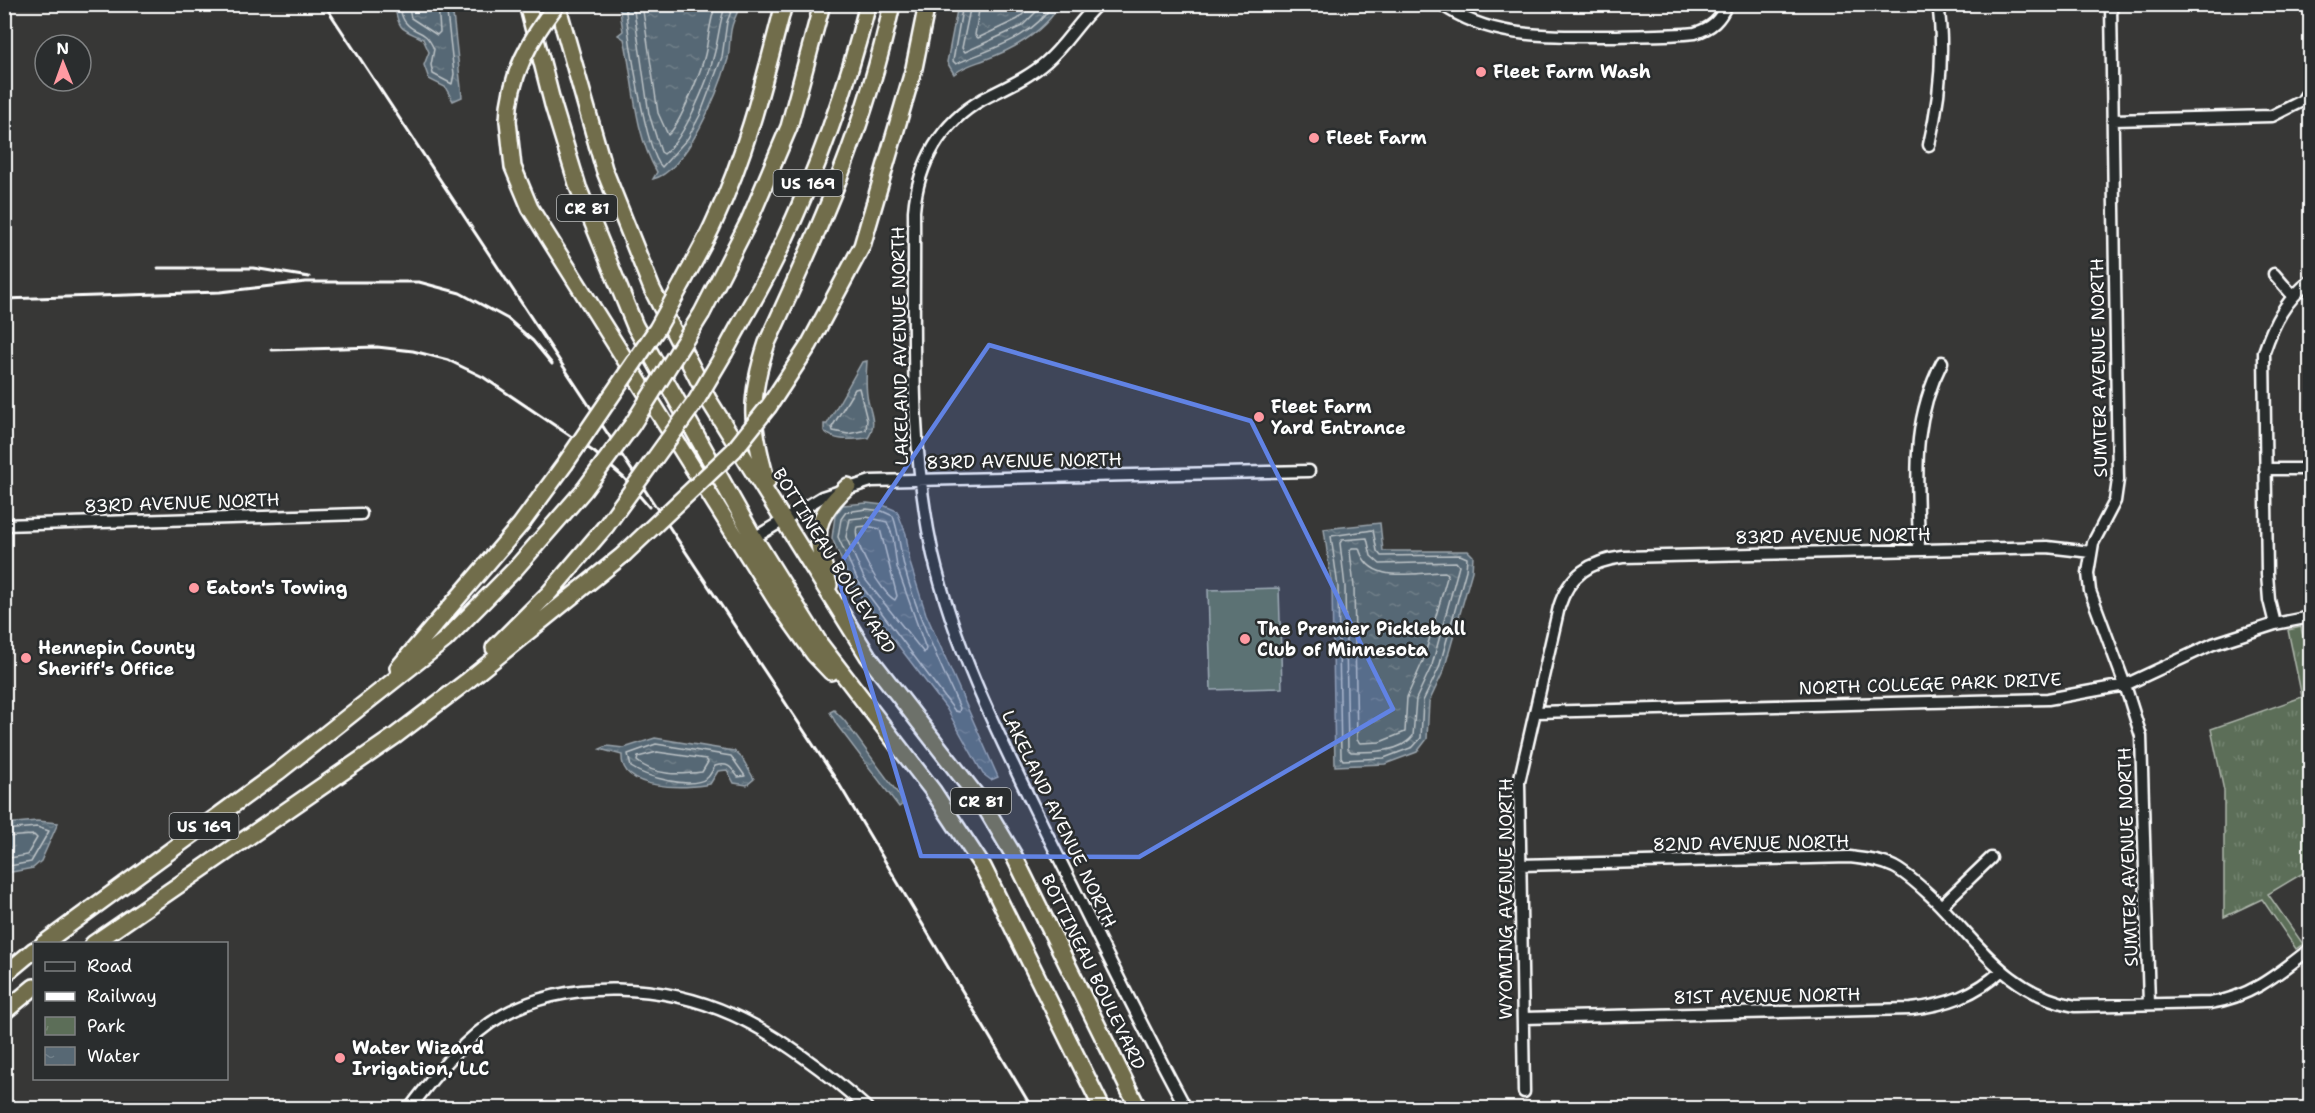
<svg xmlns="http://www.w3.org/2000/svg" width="2315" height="1113" viewBox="0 0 2315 1113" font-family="'Shantell Sans',sans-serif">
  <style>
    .green { fill: #5c6e58; stroke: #aeb6ac; stroke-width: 1.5 }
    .park { fill: url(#park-tufts); stroke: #aeb6ac; stroke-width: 1.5 }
    .water { fill: url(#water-ripples); stroke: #9aa4ac; stroke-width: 1.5 }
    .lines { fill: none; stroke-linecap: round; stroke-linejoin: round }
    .shore { stroke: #bcc3c7; stroke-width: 1.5 }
    .minor-casing { stroke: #fff; stroke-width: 15 }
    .highway-casing { stroke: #fff; stroke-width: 20 }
    .minor { stroke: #2a2d2e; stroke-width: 10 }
    .highway { stroke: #716d4b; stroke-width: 15 }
    .rail { stroke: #fff; stroke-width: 3 }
    .highway-bridge-casing { stroke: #fff; stroke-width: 20; stroke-linecap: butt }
    .highway-bridge { stroke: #716d4b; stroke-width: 15 }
    .marked { fill: #6183e4; fill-opacity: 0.2; stroke: #6183e4; stroke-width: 4.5; stroke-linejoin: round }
    .poi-dot { fill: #ff9aa2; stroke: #2a2d2e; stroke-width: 2 }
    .labels { text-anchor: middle; stroke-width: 5; stroke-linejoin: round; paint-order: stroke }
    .shield { fill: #2a2d2e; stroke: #bfc0c0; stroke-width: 1.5 }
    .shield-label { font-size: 16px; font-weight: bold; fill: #fff }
    .poi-label { font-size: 18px; font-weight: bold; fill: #fff; stroke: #2a2d2e; text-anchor: start }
    .street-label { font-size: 18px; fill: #fff; stroke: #2a2d2e }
  </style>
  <defs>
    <pattern id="park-tufts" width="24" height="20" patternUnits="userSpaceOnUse" patternTransform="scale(1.5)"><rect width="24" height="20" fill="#5c6e58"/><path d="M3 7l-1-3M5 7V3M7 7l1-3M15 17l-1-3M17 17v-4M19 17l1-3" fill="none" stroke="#748471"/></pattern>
    <pattern id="water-ripples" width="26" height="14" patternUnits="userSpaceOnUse" patternTransform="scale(1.5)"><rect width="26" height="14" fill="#576874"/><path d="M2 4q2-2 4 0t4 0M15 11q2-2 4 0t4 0" fill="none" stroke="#707f89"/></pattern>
  </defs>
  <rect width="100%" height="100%" fill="#373736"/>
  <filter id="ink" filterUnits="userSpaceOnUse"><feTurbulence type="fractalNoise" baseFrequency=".0167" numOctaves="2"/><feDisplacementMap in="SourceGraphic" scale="12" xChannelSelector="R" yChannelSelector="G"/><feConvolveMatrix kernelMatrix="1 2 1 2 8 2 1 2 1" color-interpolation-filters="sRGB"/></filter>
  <g filter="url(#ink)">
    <path class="green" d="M1279,588L1282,688L1211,690L1208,590Z"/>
    <path class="park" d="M2301,627L2310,668V869L2268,894L2303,944L2296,949L2262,899L2224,917V791L2211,729L2302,697L2288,630Z"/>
    <path class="water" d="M389,5H452L462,97L453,101L445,87L429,79L424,65L429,52L423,39C404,29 399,32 395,8Z
      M619,5H740C738,12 734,19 732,26C729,37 730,49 728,59C719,90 687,171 653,179L657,172C635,134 634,89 626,47L624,39L618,35L623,31Z
      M958,5V4L1060,5C1043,32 1015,49 984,60C973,64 964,66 954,74L947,62Z
      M867,361C866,374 865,388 868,401C871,414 877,425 868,438C852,439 837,443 824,431V424H827L862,362Z
      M867,503L883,505L897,511L906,534L910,563L926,614L998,777L991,780L983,774L946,708L852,585L832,538L835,516L843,505Z
      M1380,523L1383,551H1468L1473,556L1472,571L1444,670L1429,702L1427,739L1417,752L1385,764L1335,766L1332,588L1324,529Z
      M834,710L844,720L899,795L903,804L899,807L837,725L830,712Z
      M655,738L734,751L742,758L754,779L747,785L734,783L727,770L718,771L710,784C686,789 620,791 622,755L600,749L607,746L624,748Z
      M37,821L58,823L41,861L33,868L7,873L5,869V824Z
      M2140,1100L2186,1108H2105Z"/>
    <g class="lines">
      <path class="shore" d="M399,4C401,10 401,18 406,23C417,36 424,27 434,49L431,65L433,74L452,84L454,74L446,4
        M408,4L411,18L437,35L440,32L438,4
        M625,4C628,32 645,152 662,167L688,138L700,115L722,57L727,22L734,4
        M633,4L649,114L661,152L664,154C685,138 708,81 714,55C719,37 719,22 726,4
        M642,4L658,113L668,135C680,125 703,67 706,50C709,34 710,20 716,4
        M963,4L953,61L956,64C991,48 1031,40 1053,4
        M971,4L962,48L965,52L1022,26L1044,4
        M980,4L975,35L978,38L1018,19L1033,4
        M859,388L867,420L866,430L848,434L833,431L832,427L855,389Z
        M867,509L882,511L893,516C899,533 900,549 904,566C917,615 939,662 960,708L959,712L955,711L858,581L838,537L841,519L846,512Z
        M867,517L887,522L893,537L897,567L926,649L924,653L864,578L846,537L850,519Z
        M867,526L880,529L897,596L895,600C881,593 852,542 857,527Z
        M1373,530L1377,551L1381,556L1460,555L1467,558L1466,570L1439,668L1423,701L1421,738L1413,747L1384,758L1343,760L1341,757L1338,587L1331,536Z
        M1367,538L1371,556L1380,564L1456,562L1459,566L1432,665L1416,699L1413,736C1400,753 1371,752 1351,752L1348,749L1345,587L1340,543L1342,540Z
        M1352,548H1359C1369,586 1413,572 1445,572L1448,574L1423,661L1407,697L1405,732L1380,742L1360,743L1357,740L1354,587L1350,551Z
        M656,744L731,756L745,776L738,777C731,767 728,762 715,766C713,769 710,776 707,778C691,790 646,777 631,767L628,754Z
        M657,752L706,759L708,762L702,772C679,775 655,776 637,761L638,757Z
        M4,830L37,827L49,831L31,862L4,867
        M4,837L34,835L37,838L27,855L4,859"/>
      <defs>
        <path id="minor" d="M1098,4C1078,22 1066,45 1046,62C1028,78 1004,88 983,99C941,123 918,163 914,211C915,325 908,442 933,555C956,654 1003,744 1047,834C1093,926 1137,1018 1186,1108
          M1441,4C1491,40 1553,36 1611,36C1639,35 1667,36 1695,33C1712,28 1720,20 1727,4
          M2111,4L2118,480L2115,501L2093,543L2088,573L2090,591L2125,685L2141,736L2149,1004
          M2113,120L2272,116L2302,101L2310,89
          M1929,145C1940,98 1945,52 1938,4
          M2274,274L2293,296
          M2265,469H2310
          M4,525L361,514
          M754,538L822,497L871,481L1309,471
          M1919,550C1918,480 1909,427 1942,362
          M2275,624L2269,600L2267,574L2264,352C2274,322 2285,301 2310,281
          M1536,712L2048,699L2125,685L2213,644L2275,624L2310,617
          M1520,865L1849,857C1864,859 1880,860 1894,867C1909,875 1922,888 1934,899C1979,944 2008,994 2075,1006L2210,1003C2251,997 2278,974 2310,949
          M1941,906L1991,858
          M1523,1018L1911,1009C1946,1005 1976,995 2002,970
          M1524,1092L1519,782L1559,607C1569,575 1590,561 1623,557L2047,547L2091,552
          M410,1108C435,1075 466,1036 503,1015C569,978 665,984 733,1015C776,1034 832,1076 867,1108"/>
        <path id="highway" d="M527,4L553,105L578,187L635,326L754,538L820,644L933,791L983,867L1102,1108
          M557,4L604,169L652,289L708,399L868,656L985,807L1013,854L1138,1108
          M508,121L513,167L530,208L777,602L814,654L831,672
          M683,282C694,261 706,241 715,220C747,152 765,77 784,4
          M702,313L749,221L789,127L822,4
          M725,352C743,317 765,283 781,247C818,169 847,88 868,4
          M769,406L809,345L862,246L914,68L927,4
          M767,482C751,425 748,399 767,343C819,230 866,127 892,4
          M829,585C816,536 808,523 848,486
          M494,648L549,593L606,526
          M398,668L521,524L565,464
          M43,944L278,772L445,640L516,568L584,490
          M93,944L395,736L466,682L623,555
          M4,975L34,950
          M4,1012L34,987"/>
      </defs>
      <use href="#minor" class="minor-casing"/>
      <use href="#highway" class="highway-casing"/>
      <use href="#minor" class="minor"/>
      <use href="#highway" class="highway"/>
      <path class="rail" d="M324,4L839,784L1032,1108
        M158,268H253L309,277
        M4,299L220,292L306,282H419L460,293L508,319L533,341L552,364
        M271,350L377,347L413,351L448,360L483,377L594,452L624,478L649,507"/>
      <defs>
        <path id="highway-bridge" d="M508,121C509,76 530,39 557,4
          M565,464L657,329L683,282
          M584,490L632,425L702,313
          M606,526L696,401L725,352
          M623,555L734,450L769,406"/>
      </defs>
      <use href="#highway-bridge" class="highway-bridge-casing"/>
      <use href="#highway-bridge" class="highway-bridge"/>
    </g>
  </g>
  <path class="marked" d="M989,345L1251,421L1393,709L1139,857L921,856L836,570Z"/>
  <g class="poi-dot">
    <circle cx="1481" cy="72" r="6"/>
    <circle cx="1314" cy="138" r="6"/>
    <circle cx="1259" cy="417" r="6"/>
    <circle cx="194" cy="588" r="6"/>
    <circle cx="1245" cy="639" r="6"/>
    <circle cx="26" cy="658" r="6"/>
    <circle cx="340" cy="1058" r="6"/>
  </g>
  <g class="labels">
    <g class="shield">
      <rect x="773.5" y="170" width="69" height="26" rx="4.5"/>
      <rect x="557" y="195" width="60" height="26" rx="4.5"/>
      <rect x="951" y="788" width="60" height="26" rx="4.5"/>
      <rect x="169.5" y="813" width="69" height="26" rx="4.5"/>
    </g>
    <g class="shield-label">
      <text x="808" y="189">US 169</text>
      <text x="587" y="214">CR 81</text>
      <text x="981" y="807">CR 81</text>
      <text x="204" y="832">US 169</text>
    </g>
    <g class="poi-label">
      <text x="1493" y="78">Fleet Farm Wash</text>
      <text x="1326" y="144">Fleet Farm</text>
      <text x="1271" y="413">Fleet Farm<tspan x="1271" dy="21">Yard Entrance</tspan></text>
      <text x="206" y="594">Eaton's Towing</text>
      <text x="1257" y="635">The Premier Pickleball<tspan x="1257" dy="21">Club of Minnesota</tspan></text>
      <text x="38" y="654">Hennepin County<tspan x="38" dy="21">Sheriff's Office</tspan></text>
      <text x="352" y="1054">Water Wizard<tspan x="352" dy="21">Irrigation, LLC</tspan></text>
    </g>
    <g class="street-label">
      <text transform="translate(900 346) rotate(-91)" y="6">LAKELAND AVENUE NORTH</text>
      <text transform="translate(2099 368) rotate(-91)" y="6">SUMTER AVENUE NORTH</text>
      <text transform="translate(1024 461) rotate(-1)" y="6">83RD AVENUE NORTH</text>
      <text transform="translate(182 503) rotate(-2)" y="6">83RD AVENUE NORTH</text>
      <text transform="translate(1833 536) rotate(-1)" y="6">83RD AVENUE NORTH</text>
      <text transform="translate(834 561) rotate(58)" y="6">BOTTINEAU BOULEVARD</text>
      <text transform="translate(1930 684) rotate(-2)" y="6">NORTH COLLEGE PARK DRIVE</text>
      <text transform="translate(1059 819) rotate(64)" y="6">LAKELAND AVENUE NORTH</text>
      <text transform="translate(1751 843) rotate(-1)" y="6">82ND AVENUE NORTH</text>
      <text transform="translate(2128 857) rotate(-92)" y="6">SUMTER AVENUE NORTH</text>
      <text transform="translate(1506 899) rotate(-90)" y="6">WYOMING AVENUE NORTH</text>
      <text transform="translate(1093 972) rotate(64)" y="6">BOTTINEAU BOULEVARD</text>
      <text transform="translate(1767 996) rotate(-1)" y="6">81ST AVENUE NORTH</text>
    </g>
  </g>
  <rect width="2315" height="1113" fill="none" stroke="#2a2d2e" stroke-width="24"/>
  <rect x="12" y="12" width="2291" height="1089" fill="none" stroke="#fff" stroke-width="2" filter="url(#ink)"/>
  <rect x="33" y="942" width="195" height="138" fill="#2a2d2e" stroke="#7f8182" stroke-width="1.5"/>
  <rect x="45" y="962" width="30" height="9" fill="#2a2d2e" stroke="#7f8182" stroke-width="1.5"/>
  <text x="87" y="972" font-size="18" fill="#ffffff">Road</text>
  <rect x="45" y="992" width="30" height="9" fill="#ffffff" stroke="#7f8182" stroke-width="1.5"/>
  <text x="87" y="1002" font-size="18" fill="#ffffff">Railway</text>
  <rect x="45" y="1017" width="30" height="18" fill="url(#park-tufts)" stroke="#7f8182" stroke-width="1.5"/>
  <text x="87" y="1032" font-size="18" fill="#ffffff">Park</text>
  <rect x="45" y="1047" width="30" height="18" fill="url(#water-ripples)" stroke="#7f8182" stroke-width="1.5"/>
  <text x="87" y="1062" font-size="18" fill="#ffffff">Water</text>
  <g transform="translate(63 63) rotate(359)"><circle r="28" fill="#2a2d2e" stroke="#7f8182" stroke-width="1.5"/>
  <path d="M0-4.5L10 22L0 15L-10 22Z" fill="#ff9aa2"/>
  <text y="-9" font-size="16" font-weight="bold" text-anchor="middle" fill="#ffffff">N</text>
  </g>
</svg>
